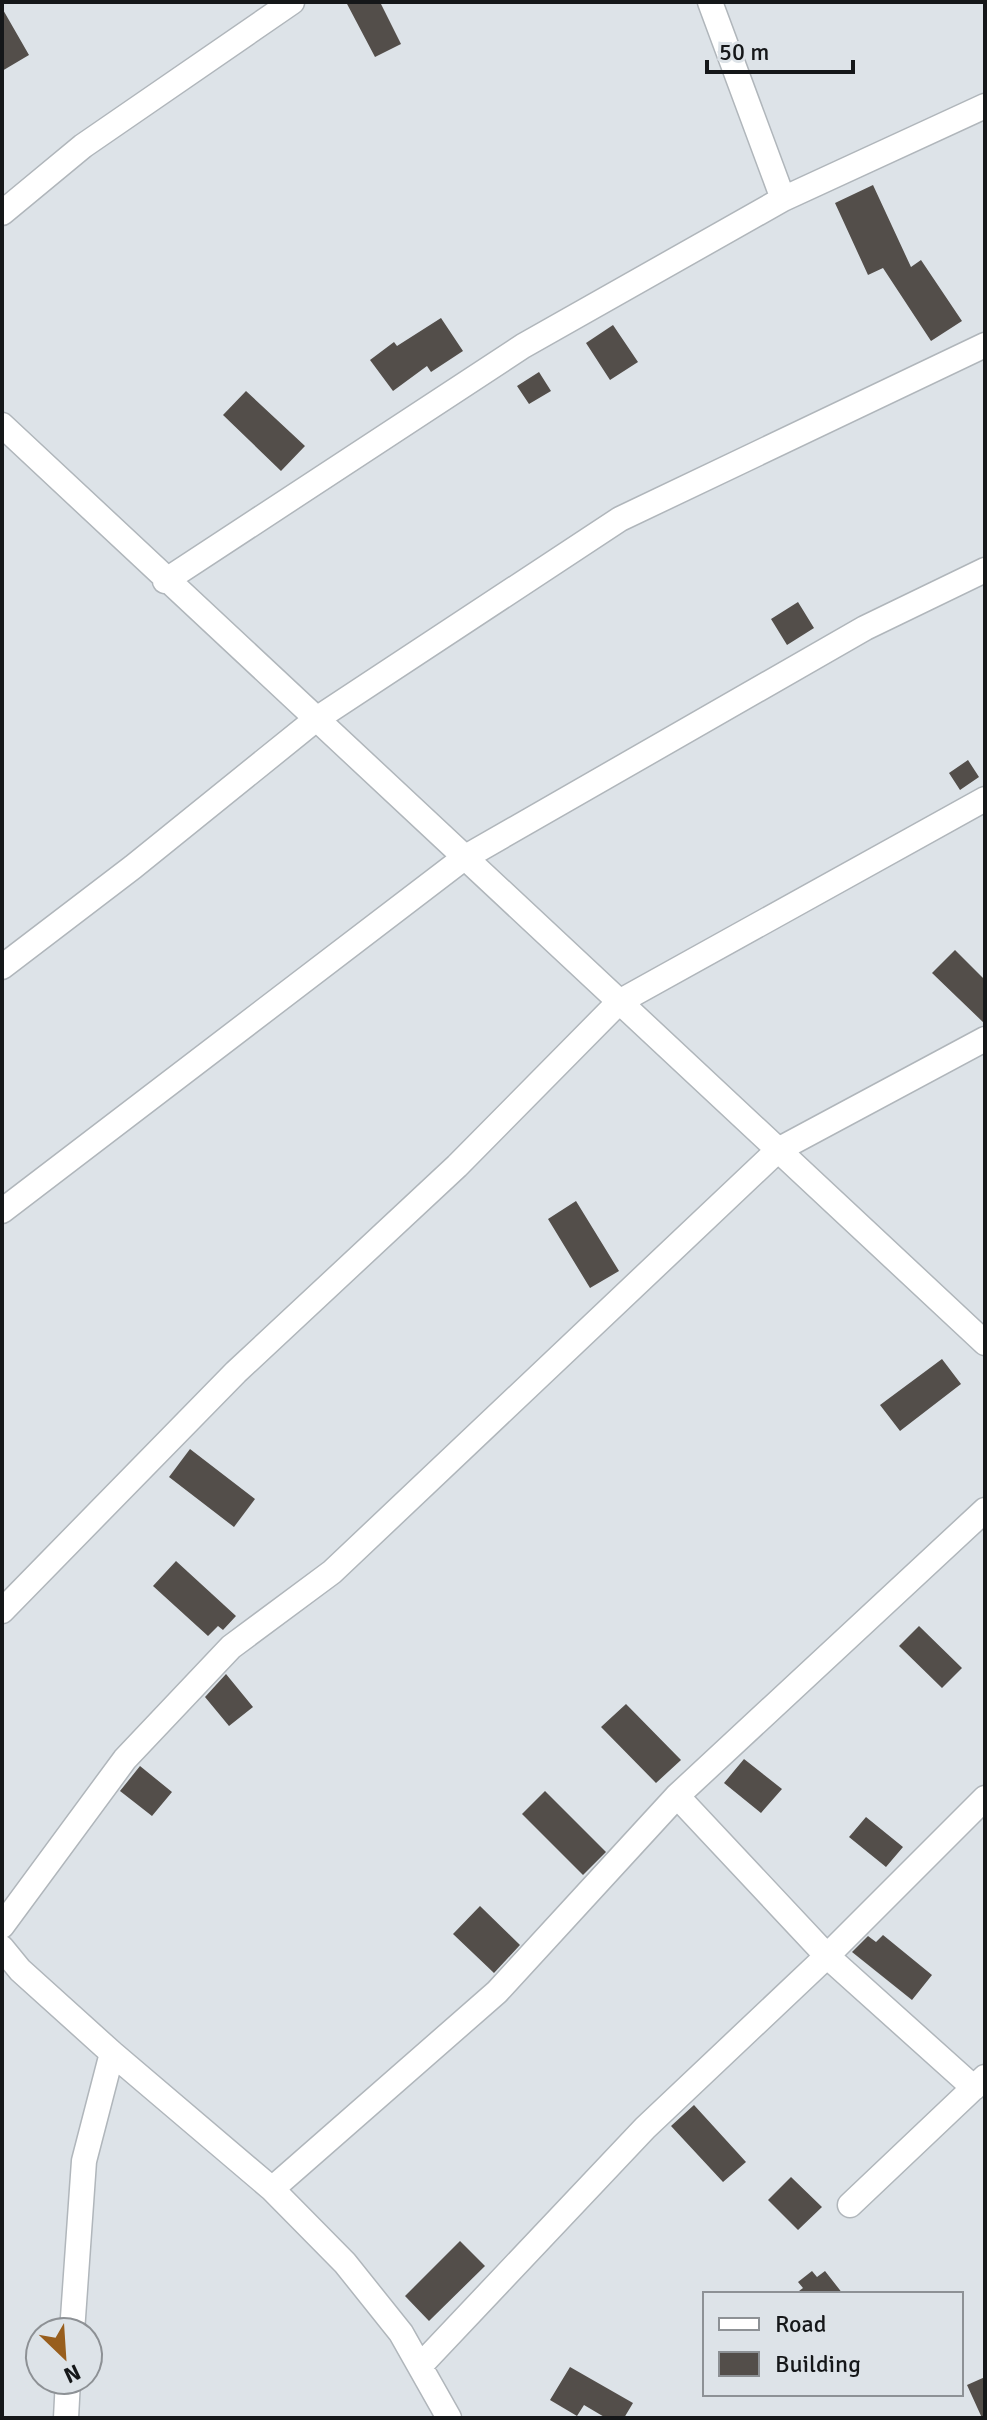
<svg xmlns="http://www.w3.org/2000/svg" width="987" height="2420" viewBox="0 0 987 2420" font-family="Signika,sans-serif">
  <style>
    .building { fill: #534e4a }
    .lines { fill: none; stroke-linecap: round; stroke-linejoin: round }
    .minor-casing { stroke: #b0b6bb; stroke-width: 27 }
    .minor { stroke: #fff; stroke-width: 24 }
  </style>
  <rect width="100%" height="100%" fill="#dde3e8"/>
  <path class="building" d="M346,2H380L401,44L375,57Z
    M2,8L29,55L2,71Z
    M873,185L911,267L921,260L962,321L931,341L883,268L868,275L835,203Z
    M441,318L463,351L431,372L427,366L393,391L370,360L394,342L397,346Z
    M613,325L638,362L610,380L586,343Z
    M539,372L551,391L529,404L517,386Z
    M246,391L305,446L281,471L223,415Z
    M798,602L814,628L787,645L771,619Z
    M968,760L979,777L960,790L949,773Z
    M955,950L985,980V1024L932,973Z
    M576,1201L619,1271L590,1288L548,1219Z
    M942,1359L961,1384L900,1431L880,1405Z
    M190,1449L255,1499L234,1527L169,1477Z
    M176,1561L236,1616L223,1630L218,1626L208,1636L153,1586Z
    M919,1626L962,1668L942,1688L899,1646Z
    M226,1674L253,1707L229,1726L205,1697Z
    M626,1704L681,1760L656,1783L601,1727Z
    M744,1759L782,1789L761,1813L724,1783Z
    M140,1766L172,1792L152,1816L120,1791Z
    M545,1791L606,1852L583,1875L522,1814Z
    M866,1817L903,1847L886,1867L849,1837Z
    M480,1906L520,1945L494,1973L453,1934Z
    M883,1935L932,1975L912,2000L852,1952L868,1936L876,1942Z
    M694,2105L746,2162L723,2182L671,2126Z
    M791,2177L822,2207L798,2230L768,2200Z
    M460,2241L485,2266L429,2321L405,2296Z
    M812,2271L817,2277L825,2271L843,2294H795L803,2288L798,2282Z
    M570,2367L633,2403L624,2418H606L584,2405L577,2416L550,2400Z
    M985,2377V2418H982L967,2385Z"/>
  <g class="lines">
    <defs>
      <path id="minor" d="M710,2L783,199
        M2,213L83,146L292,2
        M2,425L985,1343
        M165,581L523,346L783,199L985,106
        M2,967L133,867L315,720L620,519L985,345
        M2,1211L464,858L865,628L985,570
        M2,1611L236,1372L457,1166L619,1002L985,799
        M677,1796L827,1956L974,2088
        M2,1926L125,1759L231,1647L332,1572L778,1150L985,1039
        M2,1948L20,1970L112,2053L272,2189L345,2263L401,2333L449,2418
        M272,2189L497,1992L677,1796L985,1510
        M850,2205L985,2077
        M72,2332L84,2161L112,2053
        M420,2366L645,2128L827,1956L985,1798
        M66,2418L68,2380"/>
    </defs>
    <use href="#minor" class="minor-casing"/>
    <use href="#minor" class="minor"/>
  </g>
  <rect width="987" height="2420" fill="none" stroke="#151719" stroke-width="8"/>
  <rect x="703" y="2292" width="260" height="104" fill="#dde3e8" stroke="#8d9195" stroke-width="2"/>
  <rect x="719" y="2318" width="40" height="12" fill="#ffffff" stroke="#8d9195" stroke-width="2"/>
  <text x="775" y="2332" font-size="24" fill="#151719">Road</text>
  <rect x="719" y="2352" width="40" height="24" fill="#534e4a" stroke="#8d9195" stroke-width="2"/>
  <text x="775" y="2372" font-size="24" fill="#151719">Building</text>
  <g transform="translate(64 2356) rotate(155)"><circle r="38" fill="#dde3e8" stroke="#8d9195" stroke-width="2"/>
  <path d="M0-6L14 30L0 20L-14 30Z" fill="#985e1d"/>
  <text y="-12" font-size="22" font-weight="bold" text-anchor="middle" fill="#151719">N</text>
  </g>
  <path d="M707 60v12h146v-12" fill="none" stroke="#151719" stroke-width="4"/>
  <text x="719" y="60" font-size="24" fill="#151719" stroke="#dde3e8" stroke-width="6" paint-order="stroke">50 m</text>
</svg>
